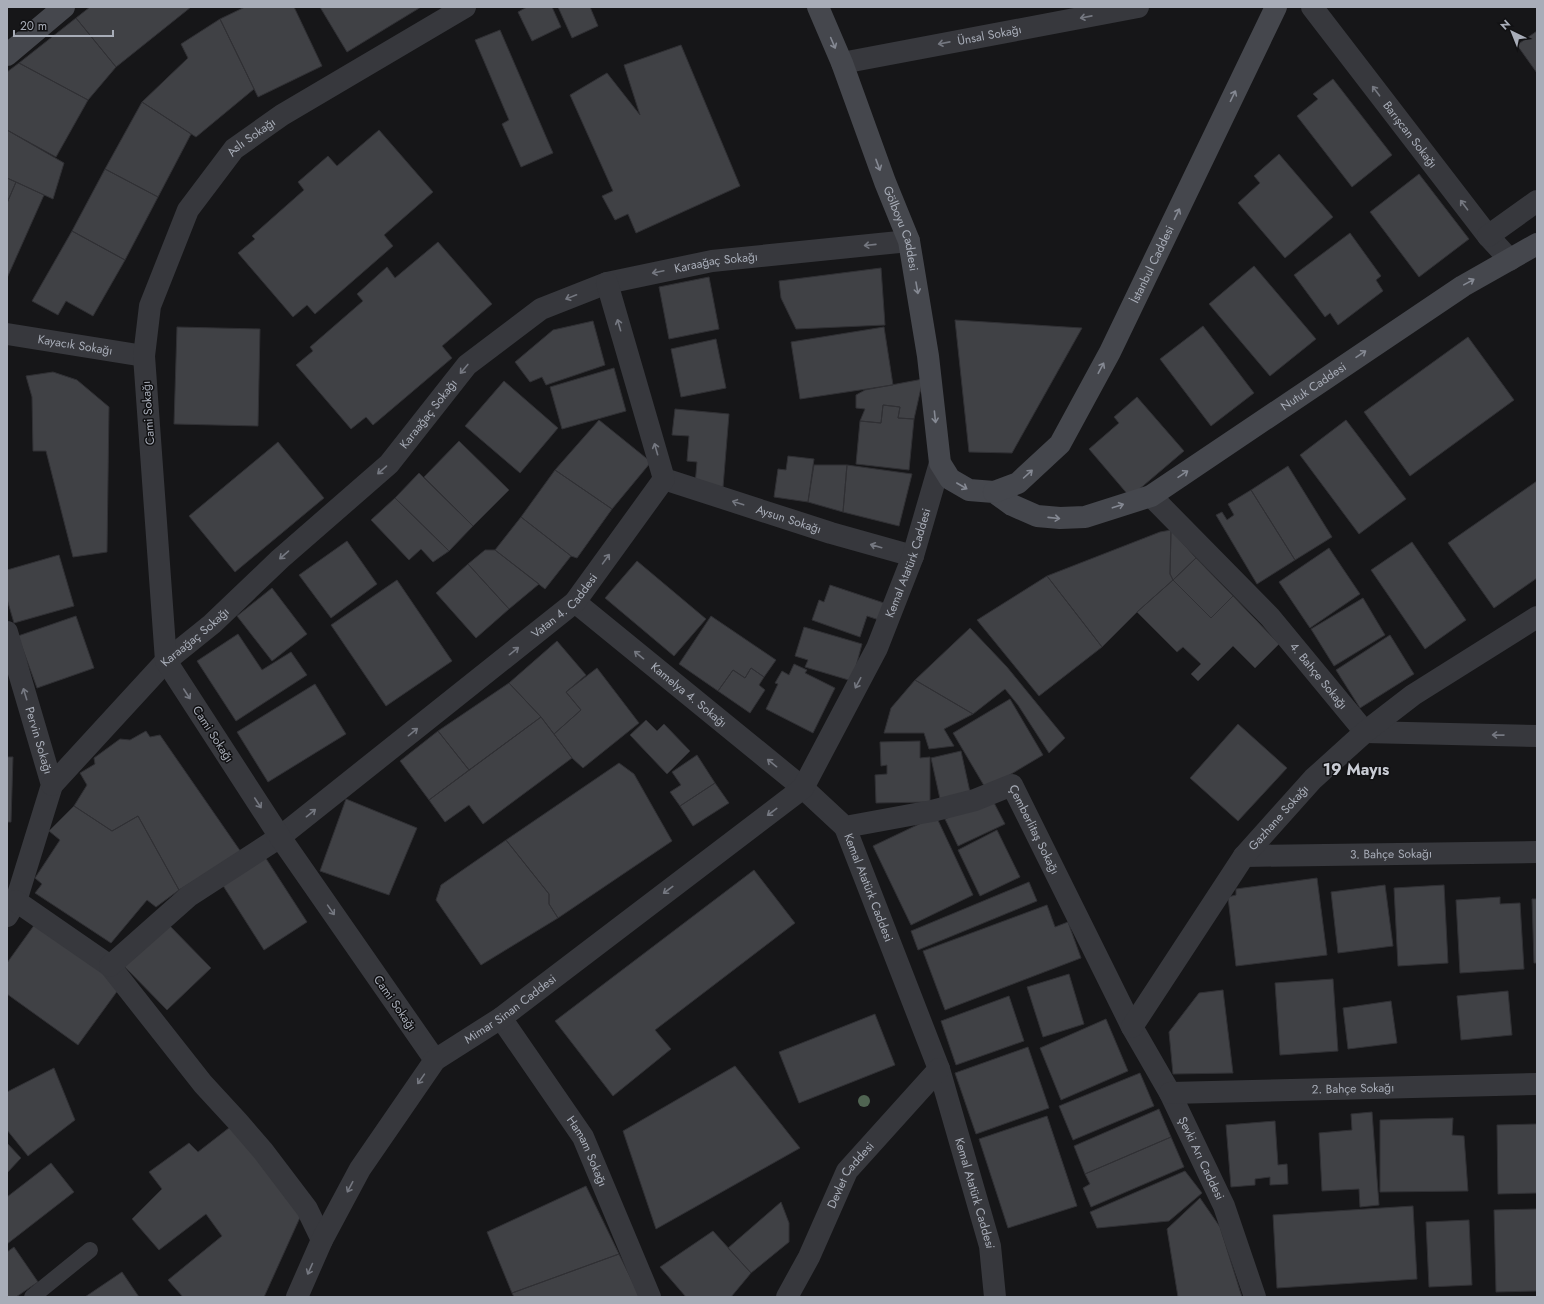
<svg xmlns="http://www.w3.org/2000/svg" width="1544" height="1304" viewBox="0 0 1544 1304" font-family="Jost,sans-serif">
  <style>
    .building { fill: #404145; stroke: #303034 }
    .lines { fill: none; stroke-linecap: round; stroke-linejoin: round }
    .service { stroke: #37383d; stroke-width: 16 }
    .pedestrian { stroke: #37383d; stroke-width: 22 }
    .minor { stroke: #37383d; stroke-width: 22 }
    .secondary { stroke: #45474d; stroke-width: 22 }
    .tree { fill: #506452 }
    .oneway { stroke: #757881 }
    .oneway2 { stroke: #858993 }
    .labels { text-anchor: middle; stroke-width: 3; stroke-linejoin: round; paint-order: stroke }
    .street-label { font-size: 12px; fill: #a8adb8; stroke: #111113 }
    .district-label { font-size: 16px; font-weight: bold; fill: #c9ccd4; stroke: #111113 }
  </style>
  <rect width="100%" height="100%" fill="#161618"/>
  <path class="building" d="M90,7H191L116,67L76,18Z
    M245,7H294L322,66L258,97L220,19Z
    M320,7H421L347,52Z
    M527,7H552L561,27L532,41L518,12Z
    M558,7H590L598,26L572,38Z
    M76,18L116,67L88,100L19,63Z
    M220,19L254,89L196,137L142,102L188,58L181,44Z
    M500,30L553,153L521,167L502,124L509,120L475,40Z
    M1537,31V73L1517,45Z
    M681,45L740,186L636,233L628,214L615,220L602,196L613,191L570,95L607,73L640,115L624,65Z
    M19,63L88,100L56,157L7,130V72Z
    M1333,79L1392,155L1352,187L1297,116L1318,99L1313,94Z
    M142,102L191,134L158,197L105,169Z
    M7,130L64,163L53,199L7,178Z
    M379,130L433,192L384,235L393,246L315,314L307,305L293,317L238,253L255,239L252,236L304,190L298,182L328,156L337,166Z
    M1279,154L1333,217L1285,258L1238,203L1260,183L1254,176Z
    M105,169L158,197L125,260L72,231Z
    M1419,174L1469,239L1419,277L1370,212Z
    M7,178L16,182L7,203Z
    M16,182L44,195L7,278V203Z
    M72,231L125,260L93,316L66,301L58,315L32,301Z
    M1350,233L1381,276L1376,280L1383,291L1338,325L1330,313L1325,317L1294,275Z
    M438,242L492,304L442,346L452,358L373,425L366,417L351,429L296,365L313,351L310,347L363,301L357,294L387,267L395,278Z
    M1254,266L1316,339L1270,376L1209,304Z
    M881,268L885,325L796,329L781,298L779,281Z
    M709,277L719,329L669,339L659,287Z
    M955,320L1082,328L1012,453L969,452Z
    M593,321L605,365L546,385L542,377L530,382L515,362L553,330Z
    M1203,326L1254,393L1211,426L1160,359Z
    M177,327L260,329L258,426L174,424Z
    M884,327L893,385L800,399L791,342Z
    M1468,337L1514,400L1410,476L1364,412Z
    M716,339L726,388L681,397L671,349Z
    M614,368L626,411L562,429L550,387Z
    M53,372L77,380L109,407L107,552L73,557L46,451H33L32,397L26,376Z
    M923,379L914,419L898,418L900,407L883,405L881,423L860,421L865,409L856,408V395L865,390Z
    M504,381L558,428L520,473L465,426Z
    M1137,397L1184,451L1130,497L1089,449L1119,423L1114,417Z
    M883,405L900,407L898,418L914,419L909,470L856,464L860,421L881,423Z
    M675,409L729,414L723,487L695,485L697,462L687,461L689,436L672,435Z
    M599,420L651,462L612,509L555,470Z
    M1346,420L1406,499L1359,534L1300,455Z
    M459,441L509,490L473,526L424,477Z
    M278,442L324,498L235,572L189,516Z
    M788,456L814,459L808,502L774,497L778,469L786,470Z
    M814,465H847L843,512L808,502Z
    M847,465L912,474L899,526L843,512Z
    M1288,466L1332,537L1295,560L1251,490Z
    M555,470L612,509L577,558L571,556L521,517Z
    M419,473L473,526L449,551L395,498Z
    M1537,481V578L1494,608L1448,543Z
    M1251,490L1295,560L1257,584L1216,515L1222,512L1227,520L1234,515L1228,504Z
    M395,498L449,551L433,562L421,549L409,560L371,520Z
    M521,517L571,556L545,589L495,550Z
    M1171,530L1170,574L1173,580L1137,612L1102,647L1047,576L1160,532Z
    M1171,530L1196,558L1173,580L1170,574Z
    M347,541L377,584L331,618L299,575Z
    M1412,542L1466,620L1425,649L1371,570Z
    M1329,548L1360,594L1310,628L1279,582Z
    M485,550H495L539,584L509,609L468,564Z
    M59,555L74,606L14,623L7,599V570Z
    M1196,558L1233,596L1211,618L1173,580Z
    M637,561L706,619L674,656L605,598Z
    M468,564L509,609L476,638L436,593Z
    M1047,576L1102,647L1039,696L977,620Z
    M397,580L452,661L386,706L331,625Z
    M1173,580L1211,618L1233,596L1279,644L1255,668L1233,646L1198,681L1191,674L1201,664L1183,647L1177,652L1137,612Z
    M830,585L884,603L879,620L867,616L860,637L812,620L819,600L824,602Z
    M272,588L307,634L272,661L237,616Z
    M1363,598L1385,635L1334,666L1311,629Z
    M76,616L94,668L37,688L18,636Z
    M711,616L776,660L764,677L751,668L745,678L733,670L718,691L679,664Z
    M804,627L862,644L852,681L805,667L808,660L795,656Z
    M970,628L1007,667L1065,738L1049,753L1018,705L1005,689L973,714L915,680Z
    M238,634L262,670L291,652L307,675L236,721L197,661Z
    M1390,635L1414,674L1360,708L1336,670Z
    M557,641L586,675L566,692L581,710L554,734L541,717L509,683Z
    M794,664L807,670L805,673L835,688L813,733L766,709L778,684L775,683L782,671L789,675Z
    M597,668L639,723L583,768L572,758L554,734L581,710L566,692Z
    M751,668L764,677L759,685L765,690L750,713L718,691L733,670L745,678Z
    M915,680L973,714L944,729L954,746L929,749L924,733H884L891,708Z
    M509,683L541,717L469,770L438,731Z
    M315,684L346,734L268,782L237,732Z
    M1010,699L1043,755L986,789L953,733Z
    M541,717L572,758L483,824L469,805L445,822L429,800Z
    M646,720L657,731L664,724L690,751L667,774L630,735Z
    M1238,724L1287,768L1238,821L1190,778Z
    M146,731L150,737L160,735L241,852L179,890L138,816L112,831L74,806L87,785L80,773L95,764L94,758L120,739L130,740Z
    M438,731L469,770L429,800L400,761Z
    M920,741V758L930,757V802L876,803L875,775L887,774V765L881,766L880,742Z
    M961,751L970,792L940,799L931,758Z
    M697,755L715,783L680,806L670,792L681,785L672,772Z
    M7,757H13L11,822H7Z
    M619,763L634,774L672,841L558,918L549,904V894L506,840Z
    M715,783L729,803L693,826L680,806Z
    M991,797L1005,824L958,846L945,819Z
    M346,799L417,828L389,895L320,871Z
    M74,806L112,831L138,816L179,890L156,907L147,900L111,943L35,893L42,884L35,878L60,840L49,831Z
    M936,816L973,895L911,925L873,846Z
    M997,830L1020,877L980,896L958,850Z
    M506,840L549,894V904L558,918L481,965L436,900L441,885Z
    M265,857L307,922L264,950L222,884Z
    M754,870L795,923L655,1030L671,1049L613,1096L555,1021Z
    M1317,878L1327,955L1236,966L1228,897L1236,895V889Z
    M1029,882L1037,901L918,950L911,931Z
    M1385,885L1393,946L1338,953L1331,892Z
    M1444,885L1448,963L1398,966L1394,888Z
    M1500,897V904L1520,903L1524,969L1460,973L1456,900Z
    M1532,899H1537V963H1534Z
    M1047,905L1055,927L1068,922L1081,958L945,1010L923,951Z
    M167,923L211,968L167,1010L123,965Z
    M35,924L121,986L78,1045L7,994V963Z
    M1069,974L1084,1024L1043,1037L1027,987Z
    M1333,979L1338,1051L1280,1055L1275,983Z
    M1223,990L1233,1073L1173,1074L1169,1032L1199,993Z
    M1508,991L1512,1035L1461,1040L1457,996Z
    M1009,996L1024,1041L956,1065L941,1021Z
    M1391,1001L1397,1043L1348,1049L1343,1008Z
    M875,1014L895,1065L799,1103L779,1052Z
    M1106,1019L1128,1071L1061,1100L1040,1048Z
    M1028,1047L1049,1108L976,1134L955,1073Z
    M735,1066L800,1148L656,1229L623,1131Z
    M54,1068L75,1120L28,1156L7,1130V1092Z
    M1140,1073L1154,1106L1073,1140L1059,1106Z
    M1159,1109L1171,1137L1085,1174L1074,1146Z
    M1372,1112L1379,1205L1360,1207L1359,1189L1322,1191L1319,1133L1352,1130L1351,1114Z
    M1047,1116L1077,1206L1008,1228L979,1139Z
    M1453,1118L1452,1135L1464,1136L1468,1191L1380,1192V1120Z
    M1275,1121L1278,1165L1287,1164L1288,1184L1270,1185V1177L1255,1179V1185L1231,1187L1226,1125Z
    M234,1124L302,1213L264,1297H183L168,1280L222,1236L206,1214L159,1250L132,1219L162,1189L149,1172L189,1143L198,1152Z
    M1537,1124V1193L1498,1194L1497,1125Z
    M1171,1137L1184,1167L1091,1207L1083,1188L1090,1184L1085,1174Z
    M7,1143L21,1158L7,1173Z
    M51,1163L74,1192L7,1244V1197Z
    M1185,1171L1202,1193L1169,1221L1097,1228L1090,1212Z
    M586,1186L619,1254L512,1293L487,1232Z
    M1200,1198L1220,1227L1242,1297H1178L1167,1229Z
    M781,1202L789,1223V1242L751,1273L728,1248Z
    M1413,1206L1417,1279L1277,1288L1273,1215Z
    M1537,1209V1291L1496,1292L1494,1210Z
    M1469,1220L1472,1285L1429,1287L1426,1222Z
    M713,1231L751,1273L731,1297H686L660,1267Z
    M14,1247L38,1282L16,1297H7V1252Z
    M619,1254L640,1297H514L512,1293Z
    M122,1272L139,1297H85Z"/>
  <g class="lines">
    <path class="service" d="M32,1297L90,1250"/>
    <g class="pedestrian">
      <path id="s1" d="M845,827L939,1069L990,1246L995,1297"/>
      <path id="s2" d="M787,1297L809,1257L847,1171L939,1069"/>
    </g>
    <g class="minor">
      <path id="s3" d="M1312,7L1488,236L1510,260"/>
      <path id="s4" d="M842,63L1138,7"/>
      <path d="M1488,236L1537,201"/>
      <path id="s5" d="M7,334L144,356"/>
      <path id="s6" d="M664,479L831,533L913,556"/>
      <path id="s7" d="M1151,496L1270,617L1365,732L1537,736"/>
      <path id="s8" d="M575,602L803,788L845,827L932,811L975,800L1012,785L1132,1027L1170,1093L1224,1206L1255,1297"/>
      <path id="s9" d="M7,632L52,785L16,901L7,916"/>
      <path id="s10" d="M52,785L166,661L212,624L280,559L389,464L467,365L541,309L607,283L712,261L909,241"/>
      <path id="s11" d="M1244,856L1537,852"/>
      <path d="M16,901L110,966L203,1084L238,1122L263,1151L307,1209L322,1240"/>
      <path id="s12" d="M110,966L189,896L280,837L575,602L664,479L607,283"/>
      <path id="s13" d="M501,1018L583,1137L650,1297"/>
      <path id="s14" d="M1132,1027L1244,856L1313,779L1365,732L1413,695L1537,617"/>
      <path id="s15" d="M435,1060L280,837L166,661L144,356L150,306L188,210L234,149L282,115L465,7"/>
      <path id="s16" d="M1170,1093L1537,1084"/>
      <path id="s17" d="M297,1297L322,1240L360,1169L435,1060L501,1018L803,788L877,648L913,556L940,463"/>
    </g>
    <g class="secondary">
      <path id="s18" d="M818,7L842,63L885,182L909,241L928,356L940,463L950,479L969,490L994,492L1012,505L1037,516L1060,518L1085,517L1151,496L1463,286L1537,244"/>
      <path d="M7,55L64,7"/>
      <path id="s19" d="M994,492L1018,483L1060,444L1110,352L1276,7"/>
    </g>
  </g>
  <circle class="tree" cx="864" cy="1101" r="6"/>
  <defs><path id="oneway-shaft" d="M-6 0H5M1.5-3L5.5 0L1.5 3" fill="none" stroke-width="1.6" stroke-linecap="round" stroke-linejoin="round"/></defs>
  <g class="oneway">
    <use href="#oneway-shaft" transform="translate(1086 17) rotate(169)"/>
    <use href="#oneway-shaft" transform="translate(944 43) rotate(169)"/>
    <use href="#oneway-shaft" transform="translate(1376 91) rotate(-127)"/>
    <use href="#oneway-shaft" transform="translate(1464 205) rotate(-127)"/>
    <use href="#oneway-shaft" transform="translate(870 245) rotate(174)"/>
    <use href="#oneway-shaft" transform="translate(658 272) rotate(168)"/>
    <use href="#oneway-shaft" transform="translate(571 297) rotate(158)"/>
    <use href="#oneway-shaft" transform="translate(619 325) rotate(-106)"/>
    <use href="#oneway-shaft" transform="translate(464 369) rotate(130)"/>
    <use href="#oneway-shaft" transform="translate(656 449) rotate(-106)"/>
    <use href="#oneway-shaft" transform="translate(382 470) rotate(139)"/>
    <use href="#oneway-shaft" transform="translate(738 503) rotate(-162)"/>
    <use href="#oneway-shaft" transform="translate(876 546) rotate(-164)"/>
    <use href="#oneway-shaft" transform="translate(284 555) rotate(139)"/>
    <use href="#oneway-shaft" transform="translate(606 559) rotate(-54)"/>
    <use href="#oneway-shaft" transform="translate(514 651) rotate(-39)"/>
    <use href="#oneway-shaft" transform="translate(639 655) rotate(-141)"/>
    <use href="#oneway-shaft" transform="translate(858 683) rotate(118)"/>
    <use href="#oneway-shaft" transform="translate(25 694) rotate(-107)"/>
    <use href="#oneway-shaft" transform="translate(187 694) rotate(57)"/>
    <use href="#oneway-shaft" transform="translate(413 732) rotate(-39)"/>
    <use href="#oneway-shaft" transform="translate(1498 735) rotate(-179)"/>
    <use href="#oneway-shaft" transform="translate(772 763) rotate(-141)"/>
    <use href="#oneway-shaft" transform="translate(258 803) rotate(57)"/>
    <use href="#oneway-shaft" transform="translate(772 812) rotate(143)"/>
    <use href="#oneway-shaft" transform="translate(311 813) rotate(-39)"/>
    <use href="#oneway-shaft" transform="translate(668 890) rotate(143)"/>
    <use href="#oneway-shaft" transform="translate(331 910) rotate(55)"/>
    <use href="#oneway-shaft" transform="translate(421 1079) rotate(125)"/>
    <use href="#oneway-shaft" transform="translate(350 1187) rotate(118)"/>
    <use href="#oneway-shaft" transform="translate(310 1269) rotate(114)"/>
  </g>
  <g class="oneway2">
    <use href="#oneway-shaft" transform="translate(833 43) rotate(67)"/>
    <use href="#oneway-shaft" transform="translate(1233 96) rotate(-64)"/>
    <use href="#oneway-shaft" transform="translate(878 165) rotate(70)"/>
    <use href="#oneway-shaft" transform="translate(1177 214) rotate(-64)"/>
    <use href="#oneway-shaft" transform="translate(1469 282) rotate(-29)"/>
    <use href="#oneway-shaft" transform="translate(917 288) rotate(80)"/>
    <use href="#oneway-shaft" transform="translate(1361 354) rotate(-34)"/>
    <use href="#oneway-shaft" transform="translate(1101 368) rotate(-62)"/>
    <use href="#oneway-shaft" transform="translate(935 417) rotate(84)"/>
    <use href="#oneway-shaft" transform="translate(1028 474) rotate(-42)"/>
    <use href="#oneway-shaft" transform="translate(1183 474) rotate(-34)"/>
    <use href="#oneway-shaft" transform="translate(962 486) rotate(30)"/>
    <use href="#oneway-shaft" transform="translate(1118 506) rotate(-18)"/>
    <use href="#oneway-shaft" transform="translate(1054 518) rotate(6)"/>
  </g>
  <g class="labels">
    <g class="street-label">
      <text dy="4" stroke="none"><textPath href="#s4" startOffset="150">Ünsal Sokağı</textPath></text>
      <text dy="4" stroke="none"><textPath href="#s3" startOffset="161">Barışcan Sokağı</textPath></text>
      <text dy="4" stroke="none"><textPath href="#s15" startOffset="1038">Aslı Sokağı</textPath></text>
      <text dy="4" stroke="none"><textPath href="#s18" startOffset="237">Gölboyu Caddesi</textPath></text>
      <text dy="4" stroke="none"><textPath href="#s10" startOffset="867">Karaağaç Sokağı</textPath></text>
      <text dy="4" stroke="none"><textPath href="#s19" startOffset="285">İstanbul Caddesi</textPath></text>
      <text dy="4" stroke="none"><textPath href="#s5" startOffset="69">Kayacık Sokağı</textPath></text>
      <text dy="4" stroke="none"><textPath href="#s18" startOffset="904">Nutuk Caddesi</textPath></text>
      <text transform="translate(148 413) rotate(-94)" y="4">Cami Sokağı</text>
      <text dy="4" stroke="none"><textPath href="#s10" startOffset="530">Karaağaç Sokağı</textPath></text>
      <text dy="4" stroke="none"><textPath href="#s6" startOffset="131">Aysun Sokağı</textPath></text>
      <text dy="4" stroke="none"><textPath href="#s17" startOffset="982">Kemal Atatürk Caddesi</textPath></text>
      <text dy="4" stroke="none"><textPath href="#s12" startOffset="581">Vatan 4. Caddesi</textPath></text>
      <text dy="4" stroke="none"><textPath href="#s10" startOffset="206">Karaağaç Sokağı</textPath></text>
      <text dy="4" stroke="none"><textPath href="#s7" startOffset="246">4. Bahçe Sokağı</textPath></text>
      <text dy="4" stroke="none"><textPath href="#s8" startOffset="147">Kamelya 4. Sokağı</textPath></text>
      <text transform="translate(213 734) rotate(57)" y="4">Cami Sokağı</text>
      <text dy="4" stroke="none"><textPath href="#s9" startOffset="113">Pervin Sokağı</textPath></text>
      <text dy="4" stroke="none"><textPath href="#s14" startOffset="256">Gazhane Sokağı</textPath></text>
      <text dy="4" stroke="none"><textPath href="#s8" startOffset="574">Çemberlitaş Sokağı</textPath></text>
      <text dy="4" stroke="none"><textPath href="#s11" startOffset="147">3. Bahçe Sokağı</textPath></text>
      <text dy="4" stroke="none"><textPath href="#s1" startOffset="65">Kemal Atatürk Caddesi</textPath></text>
      <text transform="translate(395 1003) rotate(55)" y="4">Cami Sokağı</text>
      <text dy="4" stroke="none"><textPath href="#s17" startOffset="366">Mimar Sinan Caddesi</textPath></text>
      <text dy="4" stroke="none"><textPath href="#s16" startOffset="183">2. Bahçe Sokağı</textPath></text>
      <text dy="4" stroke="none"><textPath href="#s13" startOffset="159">Hamam Sokağı</textPath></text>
      <text dy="4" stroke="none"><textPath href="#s8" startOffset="943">Şevki Arı Caddesi</textPath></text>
      <text dy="4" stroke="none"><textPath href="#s2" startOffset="138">Devlet Caddesi</textPath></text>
      <text dy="4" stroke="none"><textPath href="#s1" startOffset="389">Kemal Atatürk Caddesi</textPath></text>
    </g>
    <g class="district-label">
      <text x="1356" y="775">19 Mayıs</text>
    </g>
  </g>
  <rect width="1544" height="1304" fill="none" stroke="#a8adb8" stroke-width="16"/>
  <g transform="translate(1512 32) rotate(317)" stroke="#111113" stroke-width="3" paint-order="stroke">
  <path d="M0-3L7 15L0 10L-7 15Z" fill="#a8adb8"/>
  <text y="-6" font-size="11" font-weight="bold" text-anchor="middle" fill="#a8adb8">N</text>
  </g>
  <path d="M14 30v6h99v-6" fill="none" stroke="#a8adb8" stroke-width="2"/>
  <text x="20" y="30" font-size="12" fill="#a8adb8" stroke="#111113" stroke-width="3" paint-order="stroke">20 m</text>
</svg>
